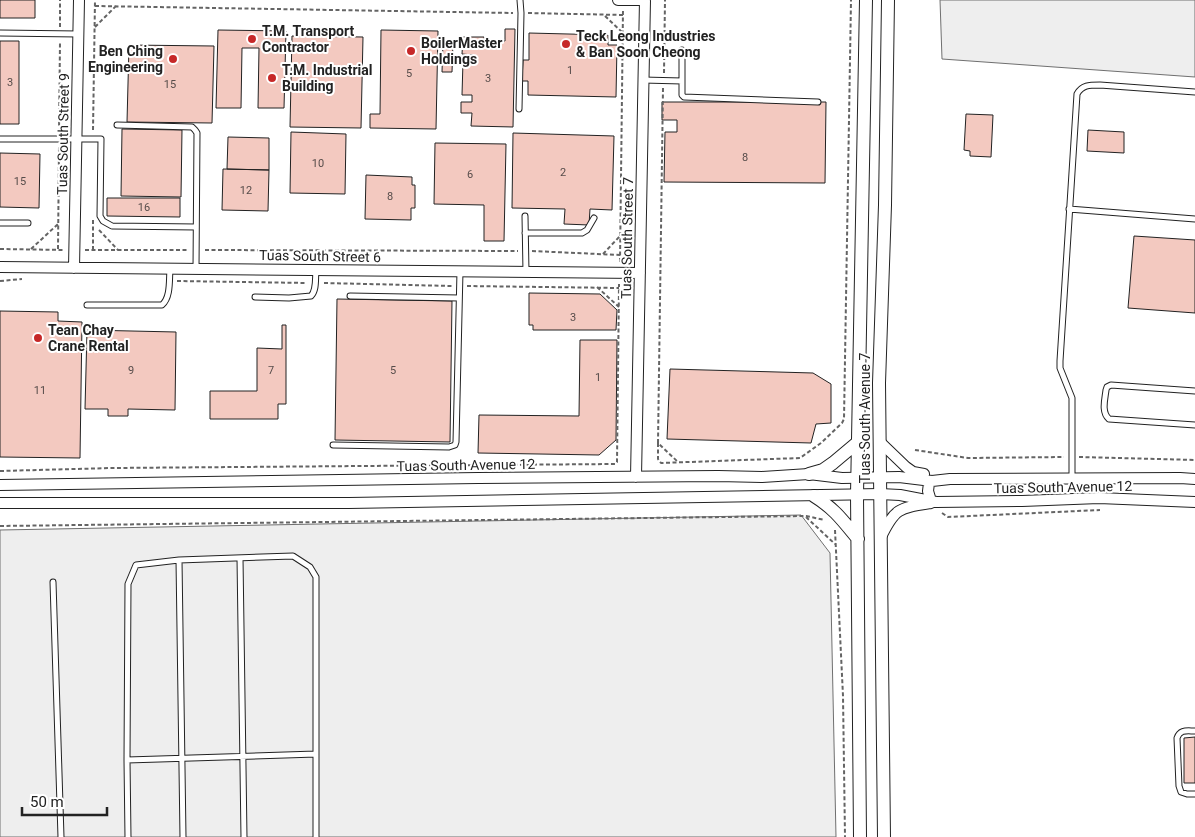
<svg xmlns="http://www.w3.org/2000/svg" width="1195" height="837" viewBox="0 0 1195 837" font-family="Roboto,sans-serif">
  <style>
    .green { fill: #eee; stroke: #6f6f6f }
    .building { fill: #f3c9c0; stroke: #222 }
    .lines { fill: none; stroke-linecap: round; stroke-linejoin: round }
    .service-casing { stroke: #222; stroke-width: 7 }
    .minor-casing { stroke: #222; stroke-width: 12 }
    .tertiary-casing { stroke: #222; stroke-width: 14 }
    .path { stroke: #646464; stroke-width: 2; stroke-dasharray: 4 2.5; stroke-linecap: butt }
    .service { stroke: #fff; stroke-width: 5 }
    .minor { stroke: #fff; stroke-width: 10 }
    .tertiary { stroke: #fff; stroke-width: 12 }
    .poi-dot { fill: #c62828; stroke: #fff; stroke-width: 2 }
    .labels { text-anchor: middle; stroke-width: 4; stroke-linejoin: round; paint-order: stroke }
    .number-label { font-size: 11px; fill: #564c4a }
    .poi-label { font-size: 14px; font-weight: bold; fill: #222; stroke: #fff; text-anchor: start }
    .street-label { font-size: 14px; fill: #222; stroke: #fff }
  </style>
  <rect width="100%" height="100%" fill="#fff"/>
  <path class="green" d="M940,0H1195V77L942,59Z
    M801,515L830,553L836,837H0V530Z"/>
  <path class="building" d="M0,0H35V18H0Z
    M505,29H515L513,127L471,126L472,113H461V102H472V95H462L463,61H473V55L462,54L463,37H484V40L505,41Z
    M218,30L286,31L284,108H258L259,48H242L241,108H216Z
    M381,30L438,31L436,129L370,128V114H380Z
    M529,33L608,35V45H617L616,97L528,95V81H522L523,60H529Z
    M292,36L363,37L361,128L290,127Z
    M0,41H19V124H0Z
    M443,42H453L452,72H442Z
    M129,45L214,46L212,123L127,122Z
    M662,102H826L825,183L664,182L665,132H677V120H662Z
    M966,114L993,115L991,157L970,156V151L964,150Z
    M122,129L182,130L181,197L121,196Z
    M1088,130L1124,132V153L1087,151Z
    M291,132L346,134L345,194L290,193Z
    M513,133L614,136L612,210L590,209L589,225L564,224L565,209L512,208Z
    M228,137L269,138V170L227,169Z
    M435,143L506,144L504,241H484V205L434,204Z
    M0,153L40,154L39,208L0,207Z
    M223,169L269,170L268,211L222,210Z
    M366,175L412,177V185H415V208H411V220L365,219Z
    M107,198H180V217L107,216Z
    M1134,236L1195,240V313L1128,308Z
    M529,293L600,294L617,310L616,330H533V325H529Z
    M337,299L452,301L450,442L335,440Z
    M0,311L58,312V321L82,322L80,458L0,457Z
    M282,325H286V404H278V419H210V391H257V348L282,349Z
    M87,330L176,332L175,410L128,409V416H108V409H85Z
    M580,340H617L616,440L599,455L478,453L479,415L579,416Z
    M670,369L813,373L831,384V423L816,424L811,443L667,439Z
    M1195,737V783H1184V738Z"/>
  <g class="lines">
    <defs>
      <path id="service" d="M0,33L78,34
        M682,50V95L684,97L818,102
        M643,80L682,81
        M519,109L521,13L520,0
        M117,125L192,127L195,130L197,133L196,269
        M0,139H101L100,216L103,221L112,226L196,227
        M1069,209L1195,219
        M525,216L526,272
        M0,223H28
        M525,233H582L587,230L594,218
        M350,296L459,298
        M255,297L289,298L311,296C317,290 315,278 316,270
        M87,305H162C171,297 169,280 170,269
        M1195,391L1111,385L1107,387L1106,390C1105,399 1101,412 1109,419L1195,425
        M333,445L449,447L455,445L456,442L460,271
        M1072,478V398L1060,368V361L1077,94C1082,85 1089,85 1100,85L1195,92
        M240,558L244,837
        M179,560L183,837
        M53,582L61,837
        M1195,731C1187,731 1180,729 1177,738L1179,786L1181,792L1187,794H1195
        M127,760L316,754
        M128,837L127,760L128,584L136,565L179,560L293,556L310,567L316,577V837"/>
      <path id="minor" d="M618,0H645
        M0,267L640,273
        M74,268L79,0
        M880,442L906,467L913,472L924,474
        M636,477L645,0
        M932,481L929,483L928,491L931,501L936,502L1022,501L1099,498L1195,502
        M0,485L478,478L718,476L762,477L809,474L842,478L899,477L932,481L950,479L1180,478L1195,479
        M0,503H349L880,494L900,495L931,501
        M881,537C895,508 899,508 931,503"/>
      <path id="tertiary" d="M809,474L823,470L833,463L858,442
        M814,496C835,509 843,521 858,539
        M860,837L857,495L866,0
        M884,837L879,383L885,205L888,0"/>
    </defs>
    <use href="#service" class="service-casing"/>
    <use href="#minor" class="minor-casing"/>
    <use href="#tertiary" class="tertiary-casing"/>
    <path class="path" d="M95,6L513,13
      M528,13L623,15
      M605,16L623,33
      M60,27V0
      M95,27L116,6
      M664,73L665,0
      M663,88L658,443L678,462
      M93,130L95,0
      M59,132L60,42
      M93,220V250
      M99,230L118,250
      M0,249L65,250
      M31,249L58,224
      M58,249L59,147
      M85,250H188
      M205,250L518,251
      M532,251L620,255
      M603,254L620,236
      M620,262L623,9
      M0,281L22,279
      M177,281L307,283
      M324,283L452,286
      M467,286L619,288
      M597,287L619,307
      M658,443V459L661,463L800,458L821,443L842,423L844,419L851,0
      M915,450L968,458L1064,457
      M1079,457L1195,460
      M0,471L112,468L615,464L617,462L619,284
      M942,513L948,517L1100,510
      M806,517L835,544
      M0,526L806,516L825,520
      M835,530L843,696L845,837"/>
    <use href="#service" class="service"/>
    <use href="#minor" class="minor"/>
    <use href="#tertiary" class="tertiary"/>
  </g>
  <g class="poi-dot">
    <circle cx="252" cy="39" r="5"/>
    <circle cx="566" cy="44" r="5"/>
    <circle cx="411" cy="51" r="5"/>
    <circle cx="173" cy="59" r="5"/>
    <circle cx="272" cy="78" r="5"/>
    <circle cx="38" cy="338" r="5"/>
  </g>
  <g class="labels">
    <g class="number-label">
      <text x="570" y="74">1</text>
      <text x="409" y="77">5</text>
      <text x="488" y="82">3</text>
      <text x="10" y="86">3</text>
      <text x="170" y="88">15</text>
      <text x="745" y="161">8</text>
      <text x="318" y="167">10</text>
      <text x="563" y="176">2</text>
      <text x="470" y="178">6</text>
      <text x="20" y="185">15</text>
      <text x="246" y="194">12</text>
      <text x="390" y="200">8</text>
      <text x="144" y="211">16</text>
      <text x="573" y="321">3</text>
      <text x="131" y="374">9</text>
      <text x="271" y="374">7</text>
      <text x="393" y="374">5</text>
      <text x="598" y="381">1</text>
      <text x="40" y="394">11</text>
    </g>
    <g class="poi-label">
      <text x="262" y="36">T.M. Transport<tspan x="262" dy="16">Contractor</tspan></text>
      <text x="576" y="41">Teck Leong Industries<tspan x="576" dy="16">&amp; Ban Soon Cheong</tspan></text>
      <text x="421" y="48">BoilerMaster<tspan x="421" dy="16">Holdings</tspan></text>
      <text x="163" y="56" text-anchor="end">Ben Ching<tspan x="163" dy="16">Engineering</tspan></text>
      <text x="282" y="75">T.M. Industrial<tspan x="282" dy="16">Building</tspan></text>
      <text x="48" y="335">Tean Chay<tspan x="48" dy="16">Crane Rental</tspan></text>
    </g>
    <g class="street-label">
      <text transform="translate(63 134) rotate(-89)" y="5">Tuas South Street 9</text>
      <text transform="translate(627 238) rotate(-89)" y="5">Tuas South Street 7</text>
      <text transform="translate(320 256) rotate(1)" y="5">Tuas South Street 6</text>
      <text transform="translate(865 418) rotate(-90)" y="5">Tuas South Avenue 7</text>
      <text transform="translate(466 465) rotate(-1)" y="5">Tuas South Avenue 12</text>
      <text transform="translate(1063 487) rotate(-1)" y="5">Tuas South Avenue 12</text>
    </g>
  </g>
  <path d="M22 807v8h85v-8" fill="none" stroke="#222222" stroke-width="2.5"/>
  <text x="30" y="807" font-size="15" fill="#222222" stroke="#ffffff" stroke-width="4" paint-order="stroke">50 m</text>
</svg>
